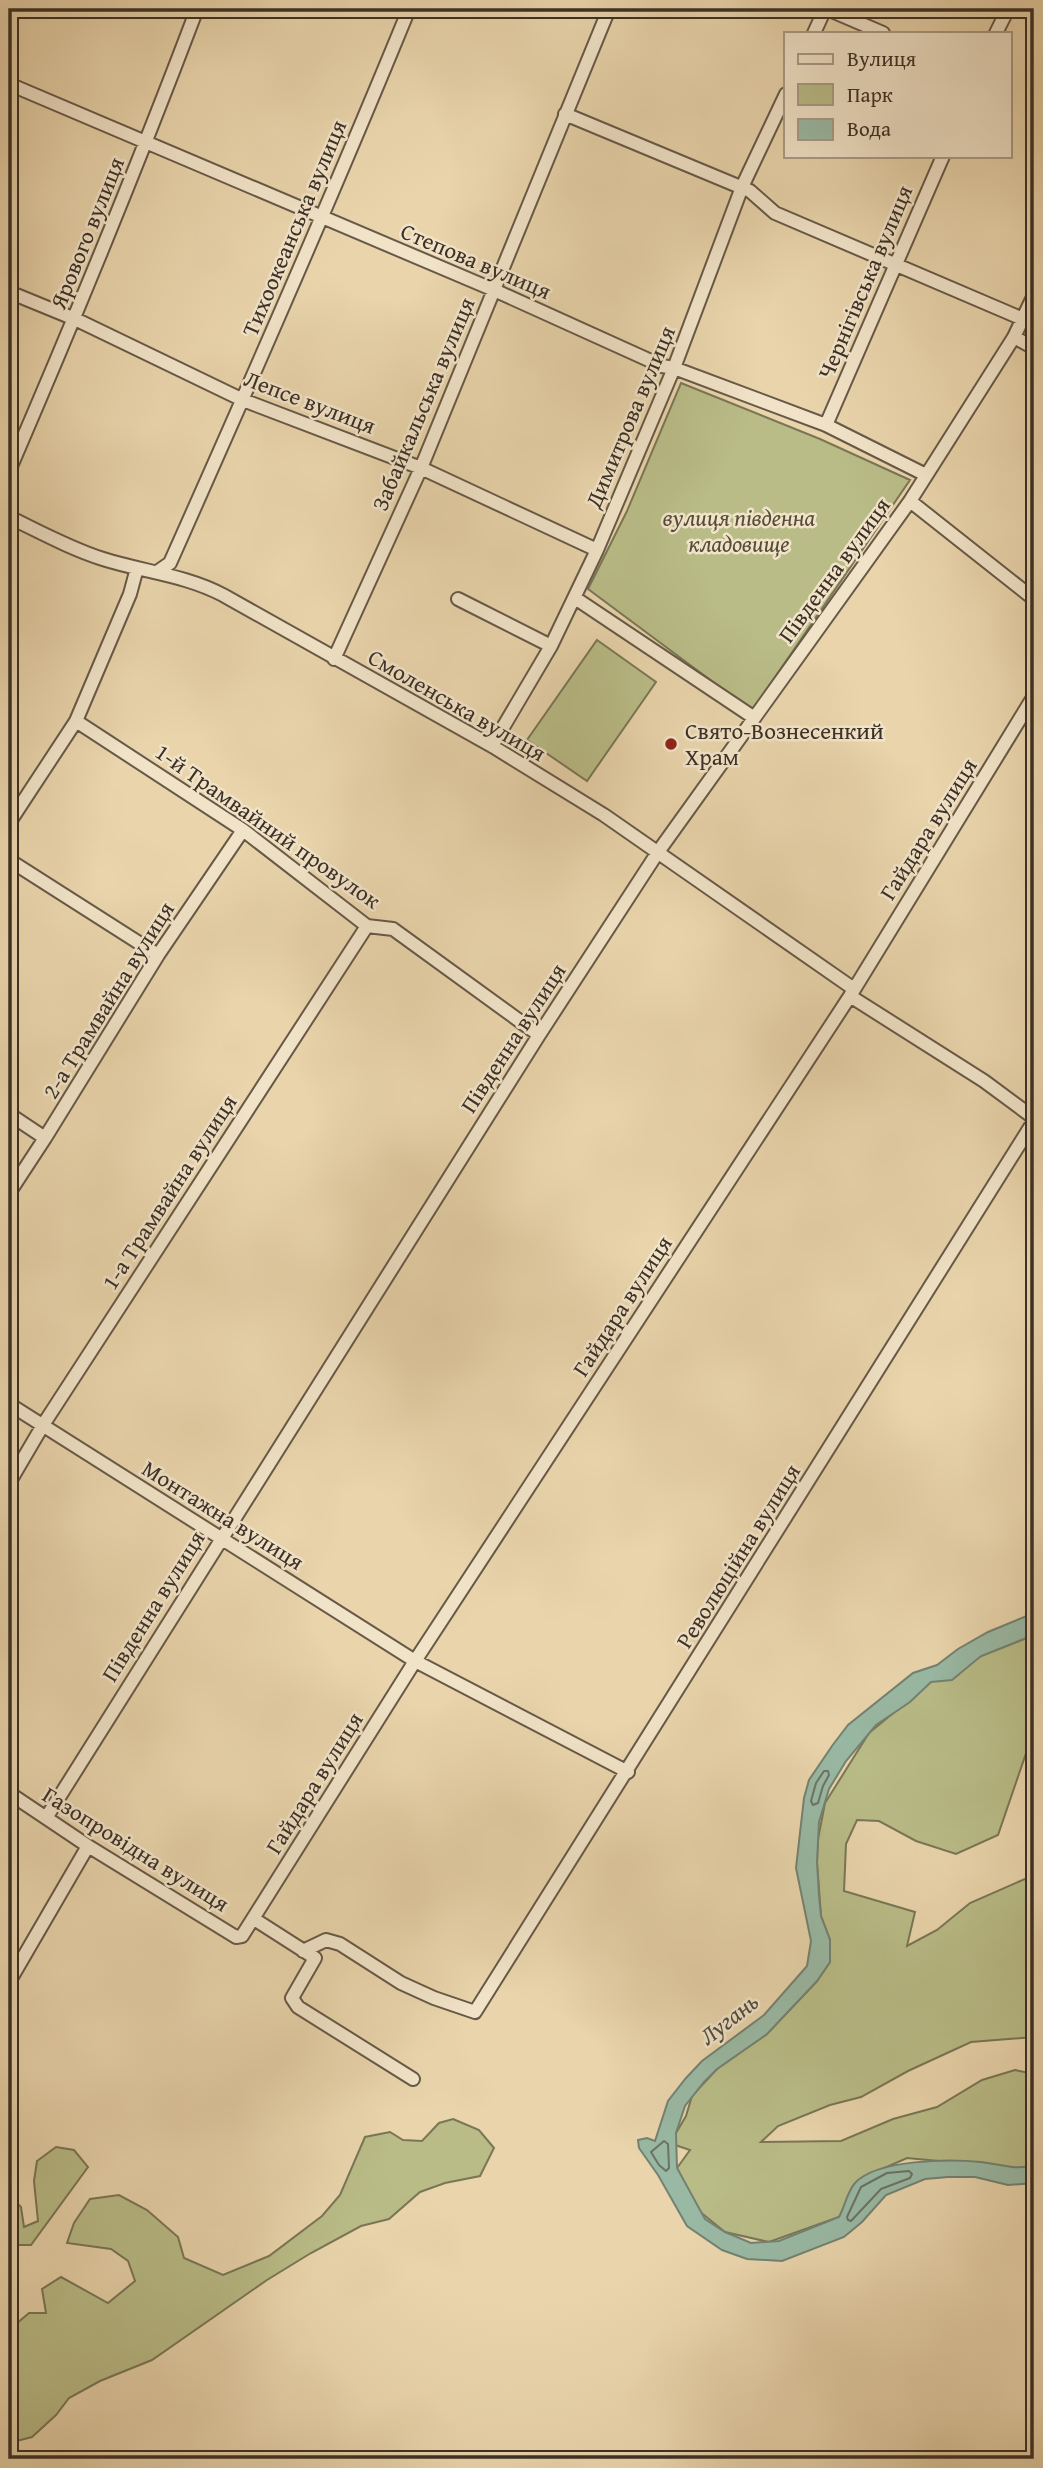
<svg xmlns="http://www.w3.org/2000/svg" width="1043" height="2468" viewBox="0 0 1043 2468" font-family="'Gentium Book Plus',serif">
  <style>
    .green { fill: #b9bc87; stroke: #7a7656; stroke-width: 2 }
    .water { fill: #99b9a4; stroke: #748272; stroke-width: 2 }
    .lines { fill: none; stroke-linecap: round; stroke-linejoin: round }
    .shore { stroke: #6a7465; stroke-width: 2 }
    .minor-casing { stroke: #675947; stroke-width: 16 }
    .minor { stroke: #f1e3c8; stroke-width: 12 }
    .poi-dot { fill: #8f2418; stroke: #f1e3c8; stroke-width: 2.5 }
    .labels { text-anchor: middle; stroke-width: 5; stroke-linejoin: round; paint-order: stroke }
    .street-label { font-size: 23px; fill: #3c3026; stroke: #f1e3c8 }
    .park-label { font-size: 23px; font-style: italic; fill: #554c39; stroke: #f1e3c8 }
    .poi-label { font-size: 23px; fill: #3c3026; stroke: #f1e3c8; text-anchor: start }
    .water-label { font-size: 24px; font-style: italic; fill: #4f4b3f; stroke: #f1e3c8 }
  </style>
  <rect width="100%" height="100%" fill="#e9d4ab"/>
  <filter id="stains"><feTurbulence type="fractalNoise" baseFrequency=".00286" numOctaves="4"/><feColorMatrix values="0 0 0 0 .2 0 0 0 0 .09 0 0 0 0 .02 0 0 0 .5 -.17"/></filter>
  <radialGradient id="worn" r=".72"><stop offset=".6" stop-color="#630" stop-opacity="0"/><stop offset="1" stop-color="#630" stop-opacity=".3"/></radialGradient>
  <path class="green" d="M681,383L820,439L910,480L752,711L588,589L627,511Z
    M597,640L656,682L587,781L527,740Z
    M1034,1635V1730L998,1835L956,1854L916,1841L879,1821L857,1820L846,1844L844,1891L915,1912L907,1946L937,1930L970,1903L1034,1875V2037L971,2042L908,2071L861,2097L830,2105L778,2126L761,2142L841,2141L893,2119L937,2107L982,2080L1015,2070L1034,2074V2165L1023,2169L907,2158L866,2176L839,2217L769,2242L725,2232L699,2211L677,2168L690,2150L675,2145L676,2133L686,2116L692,2096L717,2069L767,2034L817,1981L830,1962V1940L821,1916L817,1862L818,1839L825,1803L869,1733L931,1682L981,1656Z
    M453,2119L479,2130L494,2148L480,2176L445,2183L420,2192L389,2219L361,2226L311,2253L267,2280L152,2360L100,2381L69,2398L56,2415L32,2437L9,2443V2330L29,2313H46L42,2289L61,2277L108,2303L135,2281L128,2261L111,2249L67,2243L74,2223L90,2199L119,2195L147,2210L178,2237L184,2258L223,2275L269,2256L322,2216L340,2195L365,2137L390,2132L403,2140L422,2141L439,2123Z
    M56,2147L74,2150L88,2167L31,2245H9V2198H12L21,2207L24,2227L38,2221L34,2181L37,2161Z"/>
  <path class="water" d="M1034,1613V1635L981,1656L952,1680L931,1682L910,1702L876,1725L846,1761L829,1789L819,1822L817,1862L819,1896L821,1916L830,1940V1962L817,1981L767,2034L717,2069L704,2082L685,2106L676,2133L677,2168L705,2219L725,2232L751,2243L779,2241L839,2217C845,2206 847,2192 855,2183C877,2159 950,2159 981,2162C1000,2164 1016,2171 1034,2165V2183L1008,2185L975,2177H948L925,2179L886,2195L862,2222L844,2237L782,2261L747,2259L722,2250L687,2226L658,2175L639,2148L638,2140L647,2138L655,2141L668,2101L686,2078L702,2061L764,2015L807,1966L811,1941L796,1868L804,1798L809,1780L832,1746L848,1725L913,1673L937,1665L958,1649L988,1632Z"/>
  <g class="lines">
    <path class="shore" d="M824,1771H828L829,1775L823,1786L818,1803L813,1805L811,1801L816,1783Z
      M664,2141L668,2144L669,2168L666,2171L659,2165L651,2152Z
      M909,2171L912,2174L910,2178L881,2189L851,2221L848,2220L847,2217L861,2187L887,2173Z"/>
    <defs>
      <path id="minor" d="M827,9L883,33
        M1032,9L1034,10
        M814,33L825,9
        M996,33L1008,9
        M9,84L494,290L662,366L674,368L826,425L926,475
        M565,114L750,191L775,213L1023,319
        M9,292L75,319L243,400L421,468L597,550
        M1014,337L1034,348
        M826,425L943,156
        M9,471C75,318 138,165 197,9
        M910,501L1034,599
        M9,517C40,532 71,549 103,559C144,572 185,575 223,595L492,746L604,815L854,989
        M157,572L170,563C252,379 333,195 409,9
        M575,598L753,717
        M458,599L551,646
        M334,659L421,468L609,9
        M76,721L243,830L367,926L393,929L539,1035
        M492,746L551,646L597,550L674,368L742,187L786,94
        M9,823L76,721L130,594L137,568
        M9,860L158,955
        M850,996L984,1081L1034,1118
        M9,1114L45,1138
        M9,1193L45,1138L158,955L243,830
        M9,1404L415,1661L628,1772
        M9,1483L43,1425L367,926
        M9,1793L88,1846L236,1937L242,1936L415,1661L850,996L1034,696
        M46,1818L539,1035L658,852L910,501L1014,337L1034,295
        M254,1919L315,1958L292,1998L298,2007L413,2079
        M303,1951L326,1940L340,1944L401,1983L434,1998L475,2012L1034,1121
        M9,1982L88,1846"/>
    </defs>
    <use href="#minor" class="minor-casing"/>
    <use href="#minor" class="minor"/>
  </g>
  <circle class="poi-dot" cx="671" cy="744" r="7"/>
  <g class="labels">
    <g class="street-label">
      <text transform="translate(294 228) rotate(-67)" y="8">Тихоокеанська вулиця</text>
      <text transform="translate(87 233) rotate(-68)" y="8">Ярового вулиця</text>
      <text transform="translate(476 261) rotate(23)" y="8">Степова вулиця</text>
      <text transform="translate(865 282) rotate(-67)" y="8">Чернігівська вулиця</text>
      <text transform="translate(310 402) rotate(21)" y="8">Лепсе вулиця</text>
      <text transform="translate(423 404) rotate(-67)" y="8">Забайкальська вулиця</text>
      <text transform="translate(630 417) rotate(-67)" y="8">Димитрова вулиця</text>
      <text transform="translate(834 570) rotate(-54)" y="8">Південна вулиця</text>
      <text transform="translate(457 705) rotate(30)" y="8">Смоленська вулиця</text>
      <text transform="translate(268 826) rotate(35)" y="8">1-й Трамвайний провулок</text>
      <text transform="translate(928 829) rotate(-58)" y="8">Гайдара вулиця</text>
      <text transform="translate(108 1000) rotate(-58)" y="8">2-а Трамвайна вулиця</text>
      <text transform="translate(513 1038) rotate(-57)" y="8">Південна вулиця</text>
      <text transform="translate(169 1192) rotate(-57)" y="8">1-а Трамвайна вулиця</text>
      <text transform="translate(622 1306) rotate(-57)" y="8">Гайдара вулиця</text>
      <text transform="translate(223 1515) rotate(32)" y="8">Монтажна вулиця</text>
      <text transform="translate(738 1556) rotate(-58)" y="8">Революційна вулиця</text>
      <text transform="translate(153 1606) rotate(-58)" y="8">Південна вулиця</text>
      <text transform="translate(314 1783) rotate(-58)" y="8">Гайдара вулиця</text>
      <text transform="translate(136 1849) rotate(32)" y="8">Газопровідна вулиця</text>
    </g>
    <g class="park-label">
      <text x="739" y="526">вулиця південна<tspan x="739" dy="26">кладовище</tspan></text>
    </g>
    <g class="poi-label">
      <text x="685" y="739">Свято-Вознесенкий<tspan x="685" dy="26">Храм</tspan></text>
    </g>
    <g class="water-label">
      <text transform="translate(729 2019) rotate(-38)" y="8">Лугань</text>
    </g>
  </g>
  <rect width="1043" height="2468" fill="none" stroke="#e9d4ab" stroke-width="35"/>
  <rect x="10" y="10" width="1022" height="2447" fill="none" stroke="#3c3026" stroke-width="3.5"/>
  <rect x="18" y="18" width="1008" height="2433" fill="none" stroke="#3c3026" stroke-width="2"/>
  <rect x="784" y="32" width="228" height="126" fill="#f1e3c8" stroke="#a99b87" stroke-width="2"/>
  <rect x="798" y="54" width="35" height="10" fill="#f1e3c8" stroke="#a99b87" stroke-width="2"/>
  <text x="847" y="66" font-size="21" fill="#3c3026">Вулиця</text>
  <rect x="798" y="84" width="35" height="21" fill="#b9bc87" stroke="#a99b87" stroke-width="2"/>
  <text x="847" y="102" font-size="21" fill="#3c3026">Парк</text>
  <rect x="798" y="119" width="35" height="21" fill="#99b9a4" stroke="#a99b87" stroke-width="2"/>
  <text x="847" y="136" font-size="21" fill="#3c3026">Вода</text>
  <rect width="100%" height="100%" filter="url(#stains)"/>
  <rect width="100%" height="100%" fill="url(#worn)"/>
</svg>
